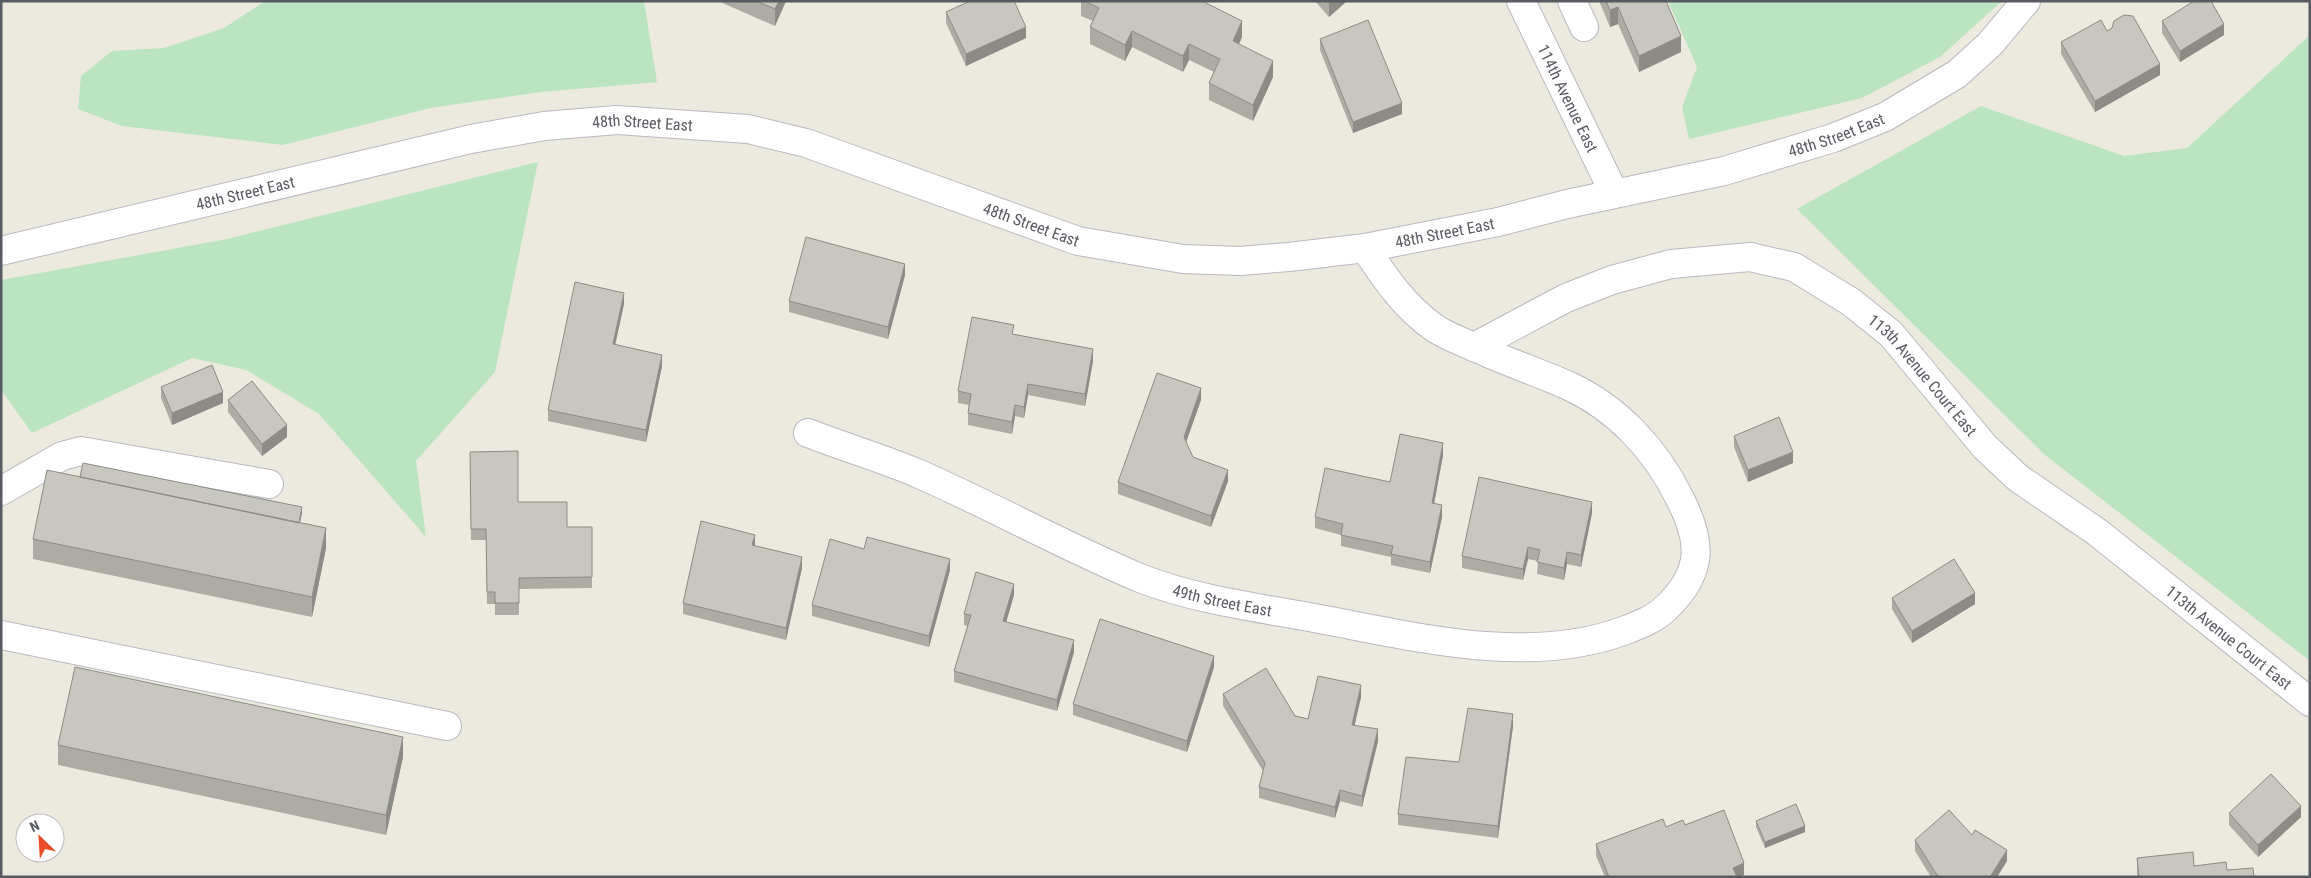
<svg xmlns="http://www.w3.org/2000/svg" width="2311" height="878" viewBox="0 0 2311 878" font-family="'Roboto Condensed',sans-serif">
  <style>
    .green { fill: #bbe4c0 }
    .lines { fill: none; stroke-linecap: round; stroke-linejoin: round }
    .minor-casing { stroke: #b7b9bf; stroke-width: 30 }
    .minor { stroke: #fff; stroke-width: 28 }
    .wall { fill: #acaba4 }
    .shaded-wall { fill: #8c8b86 }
    .building { fill: #c8c7bf; stroke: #8c8b86 }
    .labels { text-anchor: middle; stroke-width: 4; stroke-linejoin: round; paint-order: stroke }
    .street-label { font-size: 16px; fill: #585b61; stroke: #fff }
  </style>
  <rect width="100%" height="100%" fill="#eceadf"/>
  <path class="green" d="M265,1H644L657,82L542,92L430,108L283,145L122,126L78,109L81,76L112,51L164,48L224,28Z
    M1668,1H2002L1940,57L1862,98L1689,139L1682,107L1697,67Z
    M2310,35V661L2045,455L1797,209L1981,106L2124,156L2187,148Z
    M538,162L495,372L416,461L426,537L319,414L246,370L192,358L32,433L1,390V280L227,239Z"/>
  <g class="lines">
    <defs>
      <g id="minor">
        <path id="s1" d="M1521,1L1614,193"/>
        <path d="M1572,1L1584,27"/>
        <path id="s2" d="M1,251L471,139L544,126L617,120L748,129L806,143L1078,241L1183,259L1240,261L1289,257L1365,248L1498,222L1567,204L1724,171L1833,138L1885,117L1957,74L1990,44L2026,1"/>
        <path id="s3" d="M1474,347L1566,298L1612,280L1671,264L1750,257L1794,267L1851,302L1891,334L1985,447L2018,478L2097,532L2310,702"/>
        <path id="s4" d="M808,433C844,447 881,458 917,473C992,506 1064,546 1140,578C1193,599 1253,607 1309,617C1409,635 1525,667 1623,631C1639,625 1655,619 1667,607C1704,571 1702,541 1679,497C1656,450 1617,408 1569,386C1543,374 1515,365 1488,353C1471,345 1452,339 1436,329C1405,308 1385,278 1365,248"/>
        <path d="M1,491L62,456L81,451L269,484"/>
        <path d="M1,635L447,726"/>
      </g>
    </defs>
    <use href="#minor" class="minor-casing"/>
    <use href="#minor" class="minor"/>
  </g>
  <path class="wall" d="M718,1H786L775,26Z
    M1081,1H1202L1242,37L1239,44L1273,77L1253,121L1209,100V83L1214,72L1189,60L1183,72L1132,47L1125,61L1090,44V27L1093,21L1081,16Z
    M1315,1H1347L1329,17Z
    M1599,1H1666L1681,52L1639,72L1618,24L1610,27Z
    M946,12L1026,38L966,66L946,23Z
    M2162,21L2224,35L2180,62L2162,33Z
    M2107,31L2160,75L2095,112L2061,54V42Z
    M1320,39L1402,114L1353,133L1320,50Z
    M905,275L888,339L789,312V301Z
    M624,304L615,344L662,366L646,442L548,421V410Z
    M1014,334L1093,361L1085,406L1028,395L1024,418L1015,416L1012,434L968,425V413L969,405L958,403V391Z
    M161,387L223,403L172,425L161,398Z
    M228,400L287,437L262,456L228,412Z
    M1201,400L1186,442L1193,457L1228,481L1211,527L1118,494V482Z
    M1734,436L1793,463L1748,482L1734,447Z
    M470,452L518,502L567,527H592V588L519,589V615H495V604H487L486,540H471Z
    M1443,455L1434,504L1442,517L1430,573L1391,565V557L1341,546V535L1315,528V517L1390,482Z
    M80,477L302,513L300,523L326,548L312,617L33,559V539Z
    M1592,513L1581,567L1567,564L1564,580L1537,574L1538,561L1528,559L1523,580L1462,568V556Z
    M755,546L802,568L786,640L683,614V603Z
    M864,549L950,570L929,647L812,616V605Z
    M1014,595L1006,622L1074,652L1057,711L954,682V671L968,626L964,625V614Z
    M1892,598L1975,604L1912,643L1892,609Z
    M1214,667L1187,752L1073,715V704Z
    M1223,694L1295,716L1308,719L1361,697L1354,726L1378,741L1362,807L1340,801L1335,818L1259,798V787L1263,771L1223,706Z
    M1513,726L1498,838L1398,825V814L1459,762Z
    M58,745L403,757L386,835L58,765Z
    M2229,813L2301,817L2258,857L2229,825Z
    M1756,821L1805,832L1765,848L1756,827Z
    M1685,825L1744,875L1739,877H1605L1596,856V844L1666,827Z
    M1972,835L2007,861L1997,877H1931L1915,851V840Z
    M2137,858L2227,870L2254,877H2137Z"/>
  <path class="shaded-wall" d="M779,1H786L775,26V9Z
    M1329,1H1347L1329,17Z
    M1618,7V24L1610,27V10Z
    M1242,21V37L1233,58V41Z
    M2224,24V35L2180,62V51Z
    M1026,27V38L966,66V54Z
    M1132,31V47L1125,61V45Z
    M1681,36V52L1639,72V56Z
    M1189,44V60L1183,72V56Z
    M1273,61V77L1253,121V105Z
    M2160,64V75L2095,112V101Z
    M1402,103V114L1353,133V122Z
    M905,264V275L888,339V327Z
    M624,293V304L613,355V344Z
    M1093,349V361L1085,406V394Z
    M662,355V366L646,442V430Z
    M1028,384V395L1024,418V407Z
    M1201,388V400L1184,448V437Z
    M223,392V403L172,425V413Z
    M1015,405V416L1012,434V422Z
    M287,425V437L262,456V444Z
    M1443,443V455L1432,515V503Z
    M1793,452V463L1748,482V470Z
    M1228,470V481L1211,527V516Z
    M1592,502V513L1581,567V555Z
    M1442,505V517L1430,573V562Z
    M302,507V513L297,535V529Z
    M326,528V548L312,617V597Z
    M755,535V546L752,545Z
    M1528,547V559L1523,580V569Z
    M1567,552V564L1564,580V568Z
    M802,557V568L786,640V628Z
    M950,559V570L929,647V636Z
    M1014,584V595L1003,633V621Z
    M1975,593V604L1912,643V631Z
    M1074,640V652L1057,711V700Z
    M1214,656V667L1187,752V741Z
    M1361,685V697L1352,737V725Z
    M1513,714V726L1498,838V826Z
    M1378,729V741L1362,807V796Z
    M403,737V757L386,835V815Z
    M1340,790V801L1335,818V807Z
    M2301,806V817L2258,857V845Z
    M1805,826V832L1765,848V842Z
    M2007,850V861L1997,877H1990Z
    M1744,863V875L1739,877H1733V868Z"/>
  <path class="building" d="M756,1H779L775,9Z
    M970,1H1014L1026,27L966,54L946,12Z
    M1085,1H1202L1242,21L1233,41L1273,61L1253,105L1209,83L1220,59L1189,44L1183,56L1132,31L1125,45L1090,27L1099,8Z
    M1606,1H1666L1681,36L1639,56L1618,7L1610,10Z
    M2194,1H2211L2224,24L2180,51L2162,21Z
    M2124,15L2133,16L2160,64L2095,101L2061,42L2101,20L2107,31L2112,28L2114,21Z
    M1368,20L1402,103L1353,122L1320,39Z
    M806,237L905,264L888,327L789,301Z
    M575,282L624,293L613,344L662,355L646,430L548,410Z
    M972,317L1014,325L1012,334L1093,349L1085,394L1028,384L1024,407L1015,405L1012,422L968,413L971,394L958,391Z
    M212,365L223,392L172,413L161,387Z
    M1157,373L1201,388L1184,437L1193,457L1228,470L1211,516L1118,482Z
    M252,381L287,425L262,444L228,400Z
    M1779,417L1793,452L1748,470L1734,436Z
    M1400,434L1443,443L1432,503L1442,505L1430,562L1391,554L1393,546L1341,535L1343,524L1315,517L1325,468L1390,482Z
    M518,451V502H567V527H592V577L519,578V603H495V592H487L486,529H471L470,452Z
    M83,463L302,507L299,523L80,477Z
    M47,470L326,528L312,597L33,539Z
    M1479,477L1592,502L1581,555L1567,552L1564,568L1537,562L1540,550L1528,547L1523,569L1462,556Z
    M701,521L755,535L752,545L802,557L786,628L683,603Z
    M867,537L950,559L929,636L812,605L830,539L864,549Z
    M1954,559L1975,593L1912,631L1892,598Z
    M976,572L1014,584L1003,621L1074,640L1057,700L954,671L971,615L964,614Z
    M1100,619L1214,656L1187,741L1073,704Z
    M75,667L403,737L386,815L58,745Z
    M1266,668L1295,716L1308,719L1318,676L1361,685L1352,725L1378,729L1362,796L1340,790L1335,807L1259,787L1265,763L1223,694Z
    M1468,708L1513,714L1498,826L1398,814L1406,757L1459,762Z
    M2271,774L2301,806L2258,845L2229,813Z
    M1796,804L1805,826L1765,842L1756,821Z
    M1724,810L1744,863L1733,868L1737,877H1609L1596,844L1663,819L1666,827L1683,820L1685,825Z
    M1949,810L1972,835L1975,830L2007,850L1990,877H1941L1937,875L1915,840Z
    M2193,852L2194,866L2226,862L2227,870L2253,868L2254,877H2139L2137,858Z"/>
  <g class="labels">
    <g class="street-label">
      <text dy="6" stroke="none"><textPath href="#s1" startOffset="108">114th Avenue East</textPath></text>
      <text dy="6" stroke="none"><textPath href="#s2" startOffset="656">48th Street East</textPath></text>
      <text dy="6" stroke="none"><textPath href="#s2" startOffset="1885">48th Street East</textPath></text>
      <text dy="6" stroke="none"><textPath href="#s2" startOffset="251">48th Street East</textPath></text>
      <text dy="6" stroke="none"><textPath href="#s2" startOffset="1061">48th Street East</textPath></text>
      <text dy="6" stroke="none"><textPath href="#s2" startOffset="1481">48th Street East</textPath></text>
      <text dy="6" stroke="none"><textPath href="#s3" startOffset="509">113th Avenue Court East</textPath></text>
      <text dy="6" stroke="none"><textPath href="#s4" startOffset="448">49th Street East</textPath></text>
      <text dy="6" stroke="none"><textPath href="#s3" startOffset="914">113th Avenue Court East</textPath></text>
    </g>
  </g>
  <rect width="2311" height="878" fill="none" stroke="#585b61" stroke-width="5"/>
  <g transform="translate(40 838) rotate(335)"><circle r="24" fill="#ffffff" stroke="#bcbdc0"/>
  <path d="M0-4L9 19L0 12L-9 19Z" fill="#e94d28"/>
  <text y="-8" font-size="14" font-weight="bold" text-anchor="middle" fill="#585b61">N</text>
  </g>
</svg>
